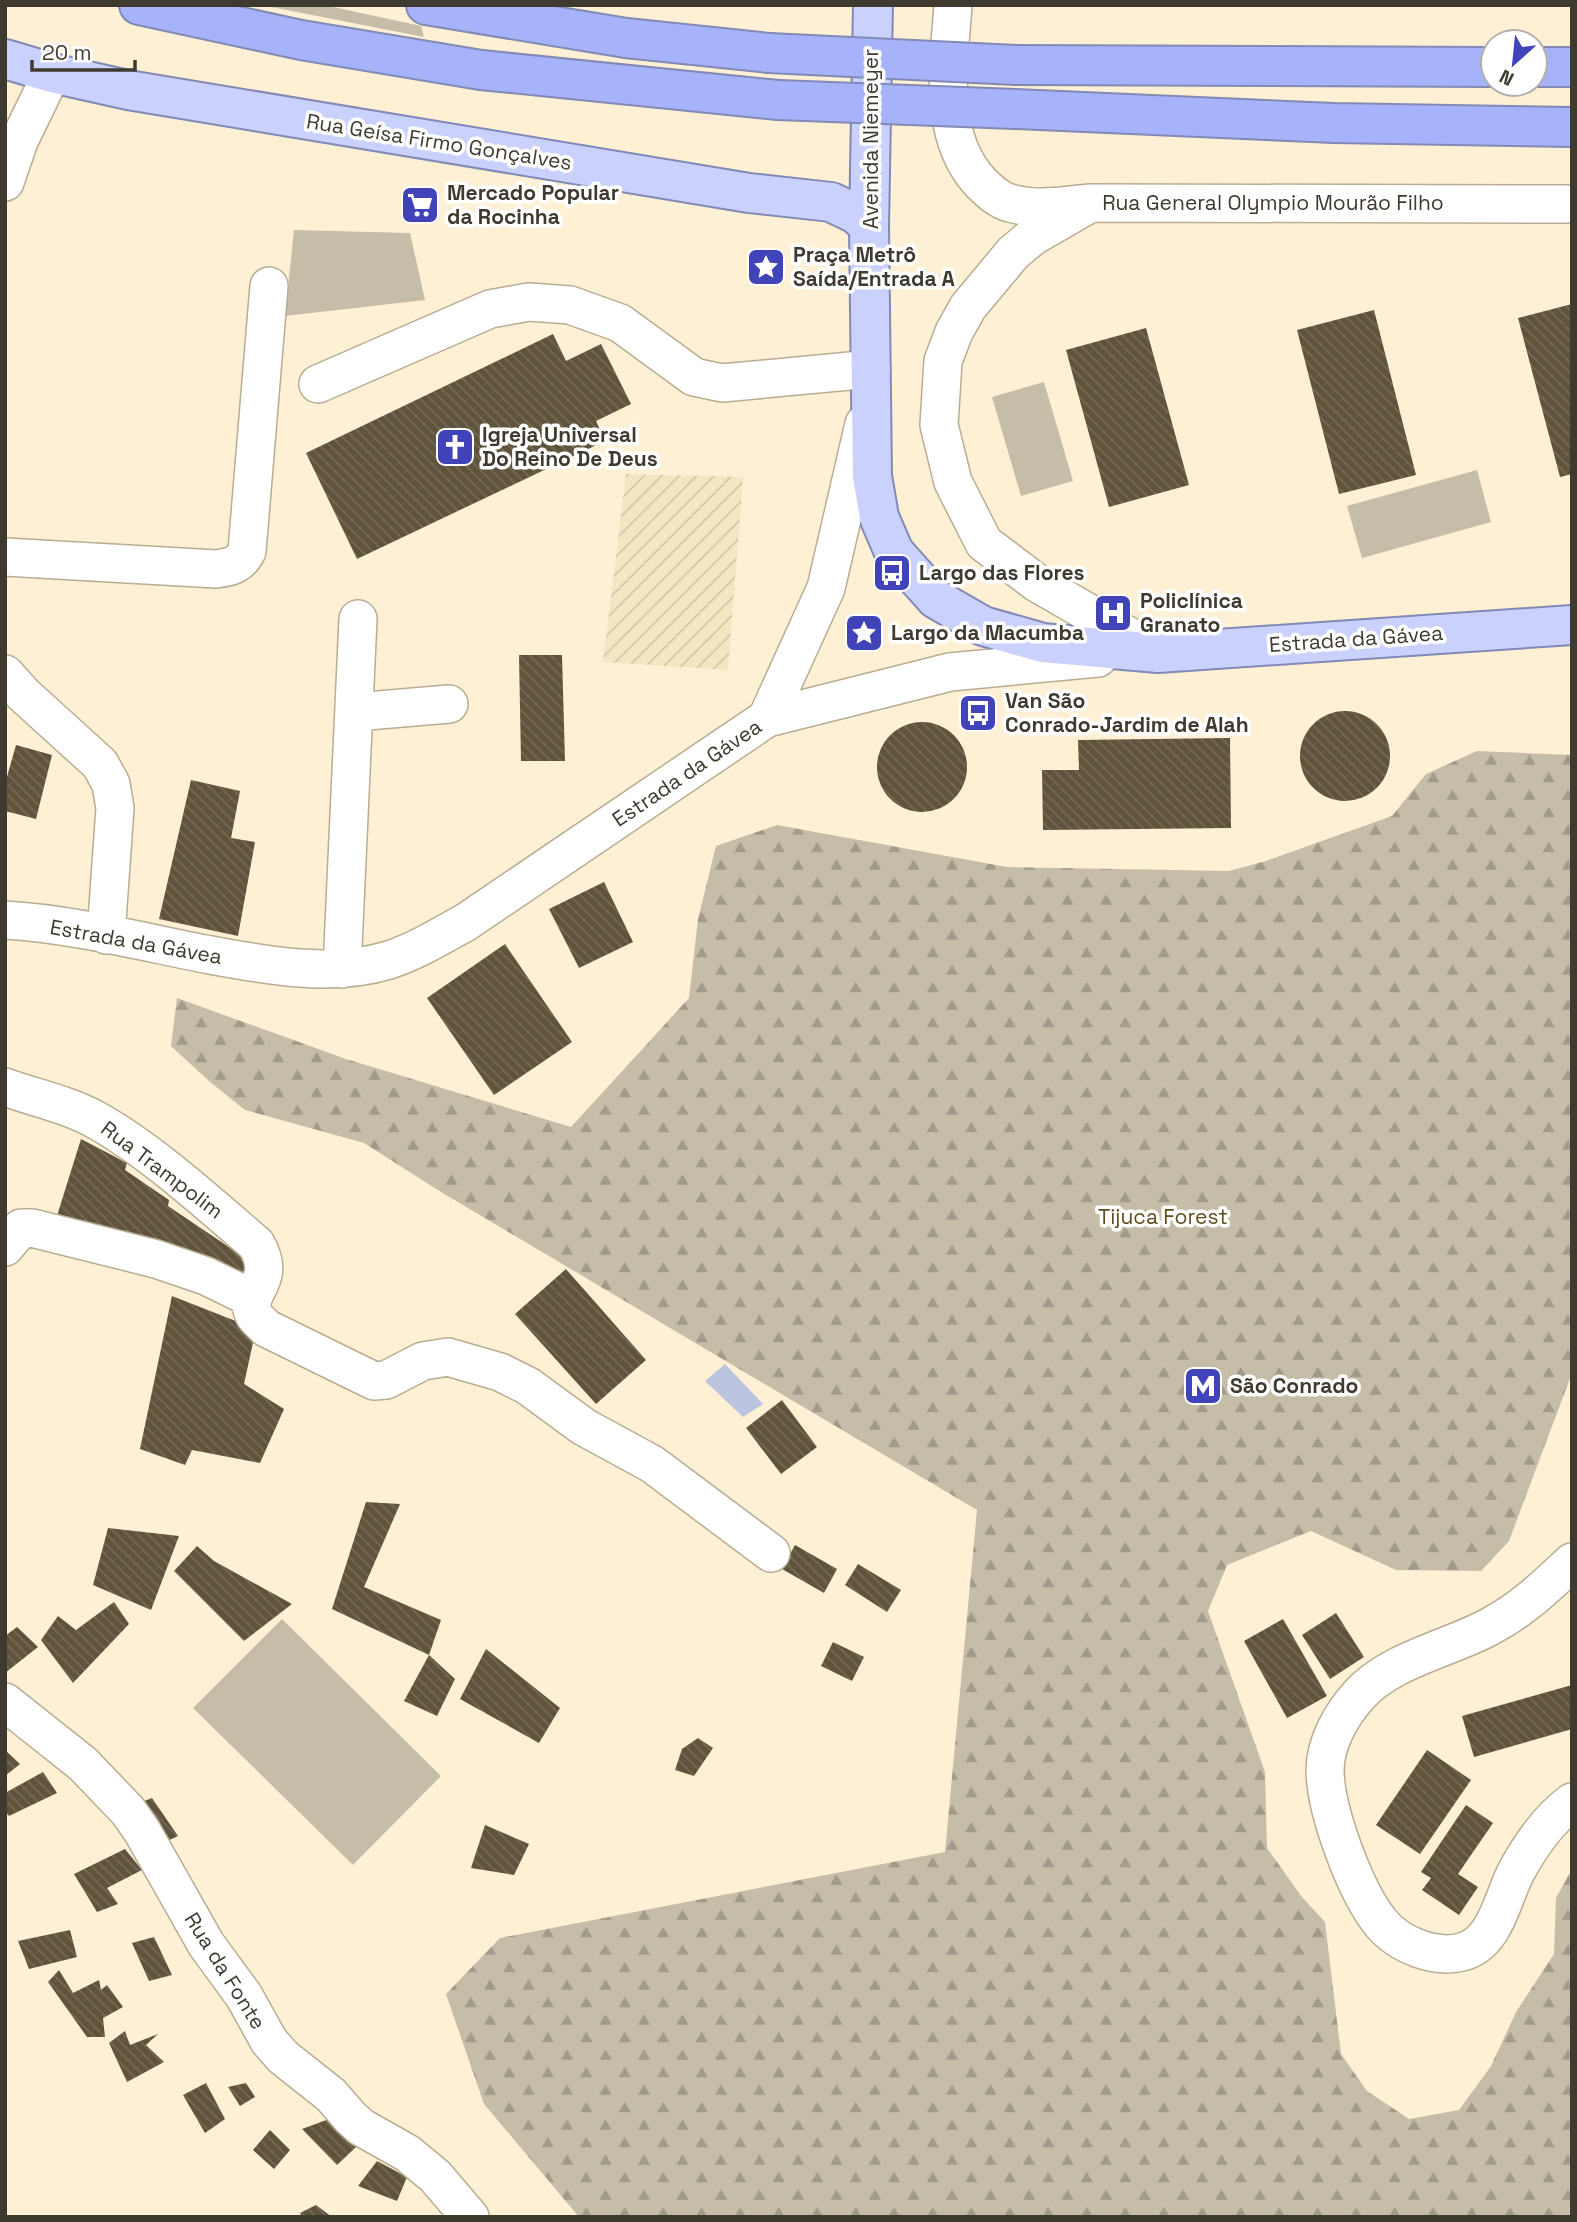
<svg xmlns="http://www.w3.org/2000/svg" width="1577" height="2222" viewBox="0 0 1577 2222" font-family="'Space Grotesk',sans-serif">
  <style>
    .industrial { fill: url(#industrial-furrows) }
    .grass { fill: #c6bda9 }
    .forest { fill: url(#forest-firs) }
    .water { fill: #bdc4e0 }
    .building { fill: url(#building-back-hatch) }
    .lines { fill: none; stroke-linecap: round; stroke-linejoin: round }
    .minor-casing { stroke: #b9ac92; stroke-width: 40 }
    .major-casing { stroke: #8289b4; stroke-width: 42 }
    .highway-casing { stroke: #8289b4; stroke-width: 42 }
    .minor { stroke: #fff; stroke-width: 37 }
    .major { stroke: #cad1fd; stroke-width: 38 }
    .highway { stroke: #a6b3fb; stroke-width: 38 }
    .highway-bridge-casing { stroke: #8289b4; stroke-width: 42; stroke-linecap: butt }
    .highway-bridge { stroke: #a6b3fb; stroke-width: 38 }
    .labels { text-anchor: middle; stroke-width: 7; stroke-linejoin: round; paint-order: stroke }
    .street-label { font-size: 21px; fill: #3f3a2f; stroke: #fff }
    .poi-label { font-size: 21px; font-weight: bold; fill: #3f3a2f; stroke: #fff; text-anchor: start }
    .park-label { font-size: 21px; fill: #604c1c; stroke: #fff }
  </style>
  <defs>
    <pattern id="industrial-furrows" width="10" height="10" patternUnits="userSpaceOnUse" patternTransform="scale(1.75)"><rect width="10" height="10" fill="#f5e6c3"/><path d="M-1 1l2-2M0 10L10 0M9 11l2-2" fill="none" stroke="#d3c6a8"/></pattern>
    <pattern id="forest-firs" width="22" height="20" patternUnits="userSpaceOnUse" patternTransform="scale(1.75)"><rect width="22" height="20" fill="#c6bda9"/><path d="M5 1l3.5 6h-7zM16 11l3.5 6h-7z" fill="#a29b8a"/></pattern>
    <pattern id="building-back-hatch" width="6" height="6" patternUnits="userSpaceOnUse" patternTransform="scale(1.75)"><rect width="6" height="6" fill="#5f533b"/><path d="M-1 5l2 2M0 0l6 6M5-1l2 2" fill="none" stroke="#736a56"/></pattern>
  </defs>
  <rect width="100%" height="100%" fill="#fef0d4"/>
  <path class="industrial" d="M626,474L743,477L728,670L603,662Z"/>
  <path class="grass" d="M261,5H324L421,26L424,37Z
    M294,230L410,233L425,300L285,316Z
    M1044,382L1073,481L1021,496L992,397Z
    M1477,470L1491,522L1362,558L1347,506Z
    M282,1619L441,1776L353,1865L193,1708Z"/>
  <path class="forest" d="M1477,751L1572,755V1373L1509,1541L1481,1571L1396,1570L1311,1531L1227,1565L1208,1611L1265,1772L1267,1848L1302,1897L1325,1922L1341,2054L1367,2091L1409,2119L1459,2110L1491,2066L1516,2012L1554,1954L1556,1898L1572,1869V2217H579L484,2104L446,1994L500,1938L945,1852L977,1510L441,1192L364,1143L245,1110L209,1081L171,1046L177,998L346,1059L571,1127L689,998L698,919L716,846L777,825L1007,867L1229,871L1266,861L1392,816L1426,774Z"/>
  <path class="water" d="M725,1364L763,1404L743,1417L705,1381Z"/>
  <path class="building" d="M1572,304V474L1560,477L1518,318Z
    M1374,310L1416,475L1339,494L1297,330Z
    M1146,328L1189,485L1109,507L1066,350Z
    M553,334L566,361L601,344L631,404L596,421L605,441L357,559L306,453Z
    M519,655H562L565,761H521Z
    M1300 756a45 45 0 1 1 90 0a45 45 0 1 1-90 0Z
    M877 767a45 45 0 1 1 90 0a45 45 0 1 1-90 0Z
    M1230,738L1231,828L1043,830L1042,770H1079L1078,740Z
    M16,745L52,755L36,819L5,811V784Z
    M191,780L240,791L231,838L255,842L238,936L159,919Z
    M604,882L633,942L579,968L549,909Z
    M505,944L572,1042L494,1095L427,998Z
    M81,1139L127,1163L125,1170L169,1200L168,1206L275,1278L268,1303L51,1235Z
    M566,1269L646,1360L596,1404L515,1314Z
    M172,1296L256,1329L244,1384L284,1409L260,1463L192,1450L185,1465L140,1449Z
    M782,1400L817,1447L781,1474L746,1428Z
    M366,1502L400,1504L364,1587L441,1620L429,1655L332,1609Z
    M108,1528L179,1536L151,1610L93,1585Z
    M795,1545L837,1569L824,1593L782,1569Z
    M197,1546L214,1561L292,1604L244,1641L174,1571Z
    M858,1564L901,1590L887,1612L845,1585Z
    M114,1602L129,1624L73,1683L41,1640L58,1616L76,1630Z
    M1336,1613L1364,1657L1330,1679L1302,1635Z
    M1283,1619L1327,1696L1287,1718L1244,1641Z
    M17,1627L38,1647L5,1673V1636Z
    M833,1642L864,1657L852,1681L821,1666Z
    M486,1649L560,1708L539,1743L460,1699Z
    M429,1655L455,1679L437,1716L404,1701Z
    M1572,1685V1729L1474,1757L1462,1716Z
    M698,1738L713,1748L694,1776L675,1770L682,1749Z
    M5,1750L20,1764L5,1776Z
    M1427,1750L1471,1780L1420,1854L1376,1825Z
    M43,1772L57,1793L9,1816L5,1812V1793Z
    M152,1798L178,1836L148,1850L132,1806Z
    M1466,1805L1493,1823L1458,1874L1478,1887L1459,1915L1422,1890L1431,1878L1421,1872Z
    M485,1825L529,1844L514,1875L471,1868Z
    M125,1849L142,1870L107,1888L118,1904L97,1912L74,1874Z
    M70,1930L77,1957L29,1969L18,1941Z
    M154,1937L172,1975L149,1981L132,1943Z
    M59,1970L73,1993L99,1980L101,1990L107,1985L123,2007L103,2018L105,2037H87L48,1982Z
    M125,2031L130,2045L158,2034L146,2045L164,2062L127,2082L109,2043Z
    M206,2083L225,2119L205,2133L183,2095Z
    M246,2083L255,2097L240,2106L228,2087Z
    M329,2119L356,2147L337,2165L302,2129Z
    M270,2130L290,2150L274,2169L253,2150Z
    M377,2161L407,2177L397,2201L358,2186Z
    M316,2205L332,2217H302L300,2213Z"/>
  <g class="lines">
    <defs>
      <path id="minor" d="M953,5C949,63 937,135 980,182C988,190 998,200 1010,203C1036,211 1065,205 1091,203L1572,204
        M5,182L19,141L52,73
        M1084,207L1032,237L1013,253L968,307L954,332L943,361L939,425L953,482L984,543L1037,583L1158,653
        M318,384L490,309L529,302L570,305L620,323L694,377L722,383L871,369
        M5,557L216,569C231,567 240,565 247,551L269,286
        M5,674L23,694L100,764L111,784L115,808L106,935
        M355,712L449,704
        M767,718L826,588L864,424
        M5,920C72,924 139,941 205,954C264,965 330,978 389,960C416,951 441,936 466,922L767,718L950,672L1098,658
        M342,969L358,619
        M5,1087C35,1098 67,1104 96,1120C150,1150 208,1203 256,1244C279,1283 242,1292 254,1315C256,1319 263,1324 266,1328L374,1381L386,1380L423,1361L448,1357L500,1372L528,1386L584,1427L652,1464L771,1553
        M5,1247L21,1228H32L156,1259L206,1276L253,1299
        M1572,1562C1544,1588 1523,1609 1489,1627C1448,1649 1390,1660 1359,1695C1341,1715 1325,1743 1325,1771C1326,1812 1355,1891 1381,1923C1399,1945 1435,1959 1462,1952C1496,1943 1502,1899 1516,1872C1530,1846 1549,1819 1572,1802
        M5,1702L83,1764L128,1811L142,1831L206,1944L244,1996L269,2041L283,2057L331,2095L350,2117L361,2127L407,2153L435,2176L470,2217"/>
      <path id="major" d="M873,5L869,226L872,476L879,517L894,552L936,599L983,626L1043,643L1158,653L1572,625
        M5,59L52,73L128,90L749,193L831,202L856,214L869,226"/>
      <path id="highway" d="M139,5L301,40L481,70L778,100
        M426,5L626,38L769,53
        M1016,65L1493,67
        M1535,67H1572
        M1015,109L1334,123L1572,127"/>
    </defs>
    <use href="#minor" class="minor-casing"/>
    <use href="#major" class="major-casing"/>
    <use href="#highway" class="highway-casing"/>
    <use href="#minor" class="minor"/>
    <use href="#major" class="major"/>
    <use href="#highway" class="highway"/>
    <defs>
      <path id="highway-bridge" d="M769,53L1016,65
        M778,100L1015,109"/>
    </defs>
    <use href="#highway-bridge" class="highway-bridge-casing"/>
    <use href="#highway-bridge" class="highway-bridge"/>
  </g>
  <defs>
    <symbol id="supermarket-square" viewBox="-11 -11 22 22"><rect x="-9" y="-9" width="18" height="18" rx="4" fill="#4143b8" stroke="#fff"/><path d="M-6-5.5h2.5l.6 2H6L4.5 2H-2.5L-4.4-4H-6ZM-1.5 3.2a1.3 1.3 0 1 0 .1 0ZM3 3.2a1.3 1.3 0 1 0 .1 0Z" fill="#fff"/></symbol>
    <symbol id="sight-square" viewBox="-11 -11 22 22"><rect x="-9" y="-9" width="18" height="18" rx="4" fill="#4143b8" stroke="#fff"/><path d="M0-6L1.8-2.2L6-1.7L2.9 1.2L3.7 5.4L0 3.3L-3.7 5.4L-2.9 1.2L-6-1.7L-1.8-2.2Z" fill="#fff"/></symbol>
    <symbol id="church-square" viewBox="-11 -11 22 22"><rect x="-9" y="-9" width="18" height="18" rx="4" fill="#4143b8" stroke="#fff"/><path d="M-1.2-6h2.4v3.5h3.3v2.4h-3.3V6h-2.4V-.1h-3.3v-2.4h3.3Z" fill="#fff"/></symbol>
    <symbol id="bus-square" viewBox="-11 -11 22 22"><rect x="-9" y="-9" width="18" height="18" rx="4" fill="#4143b8" stroke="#fff"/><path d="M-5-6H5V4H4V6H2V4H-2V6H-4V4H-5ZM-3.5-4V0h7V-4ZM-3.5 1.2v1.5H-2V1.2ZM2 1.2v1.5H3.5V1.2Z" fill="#fff"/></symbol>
    <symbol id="hospital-square" viewBox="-11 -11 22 22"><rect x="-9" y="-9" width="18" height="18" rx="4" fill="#4143b8" stroke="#fff"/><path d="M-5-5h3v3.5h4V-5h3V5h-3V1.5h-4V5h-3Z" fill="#fff"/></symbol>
    <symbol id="metro-square" viewBox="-11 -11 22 22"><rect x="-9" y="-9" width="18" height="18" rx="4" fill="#4143b8" stroke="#fff"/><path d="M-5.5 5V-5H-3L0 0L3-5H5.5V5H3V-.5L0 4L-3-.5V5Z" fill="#fff"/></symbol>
  </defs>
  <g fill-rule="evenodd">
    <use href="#supermarket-square" x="398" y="183" width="44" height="44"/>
    <use href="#sight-square" x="744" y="245" width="44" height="44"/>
    <use href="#church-square" x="433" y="425" width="44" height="44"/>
    <use href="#bus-square" x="870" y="551" width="44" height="44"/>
    <use href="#hospital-square" x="1091" y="591" width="44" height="44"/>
    <use href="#sight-square" x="842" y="611" width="44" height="44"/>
    <use href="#bus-square" x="956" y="691" width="44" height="44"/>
    <use href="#metro-square" x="1181" y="1364" width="44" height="44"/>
  </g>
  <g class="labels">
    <g class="street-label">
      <text transform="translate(871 139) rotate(-90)" y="7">Avenida Niemeyer</text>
      <text transform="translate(439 142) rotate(9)" y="7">Rua Geísa Firmo Gonçalves</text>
      <text x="1273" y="210">Rua General Olympio Mourão Filho</text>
      <text transform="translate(1356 639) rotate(-4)" y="7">Estrada da Gávea</text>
      <text transform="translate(687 773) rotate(-34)" y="7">Estrada da Gávea</text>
      <text transform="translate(136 942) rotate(10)" y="7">Estrada da Gávea</text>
      <text transform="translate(162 1170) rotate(37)" y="7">Rua Trampolim</text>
      <text transform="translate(225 1971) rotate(58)" y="7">Rua da Fonte</text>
    </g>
    <g class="poi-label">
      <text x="447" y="200">Mercado Popular<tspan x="447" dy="24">da Rocinha</tspan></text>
      <text x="793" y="262">Praça Metrô<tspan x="793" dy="24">Saída/Entrada A</tspan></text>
      <text x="482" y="442">Igreja Universal<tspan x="482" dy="24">Do Reino De Deus</tspan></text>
      <text x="919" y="580">Largo das Flores</text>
      <text x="1140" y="608">Policlínica<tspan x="1140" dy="24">Granato</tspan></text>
      <text x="891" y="640">Largo da Macumba</text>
      <text x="1005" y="708">Van São<tspan x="1005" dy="24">Conrado-Jardim de Alah</tspan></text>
      <text x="1230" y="1393">São Conrado</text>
    </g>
    <g class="park-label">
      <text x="1163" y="1224">Tijuca Forest</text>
    </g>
  </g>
  <rect width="1577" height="2222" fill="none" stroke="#3f3a2f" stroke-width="14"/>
  <g transform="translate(1514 63) rotate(207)"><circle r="33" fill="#ffffff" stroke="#b2b0ac" stroke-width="2"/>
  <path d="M0-5L12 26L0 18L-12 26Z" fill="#4143b8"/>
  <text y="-10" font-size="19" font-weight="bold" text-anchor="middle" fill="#3f3a2f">N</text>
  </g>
  <path d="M32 60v10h103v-10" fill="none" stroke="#3f3a2f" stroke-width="3.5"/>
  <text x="42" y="60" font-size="21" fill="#3f3a2f" stroke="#ffffff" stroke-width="5" paint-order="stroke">20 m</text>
</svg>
